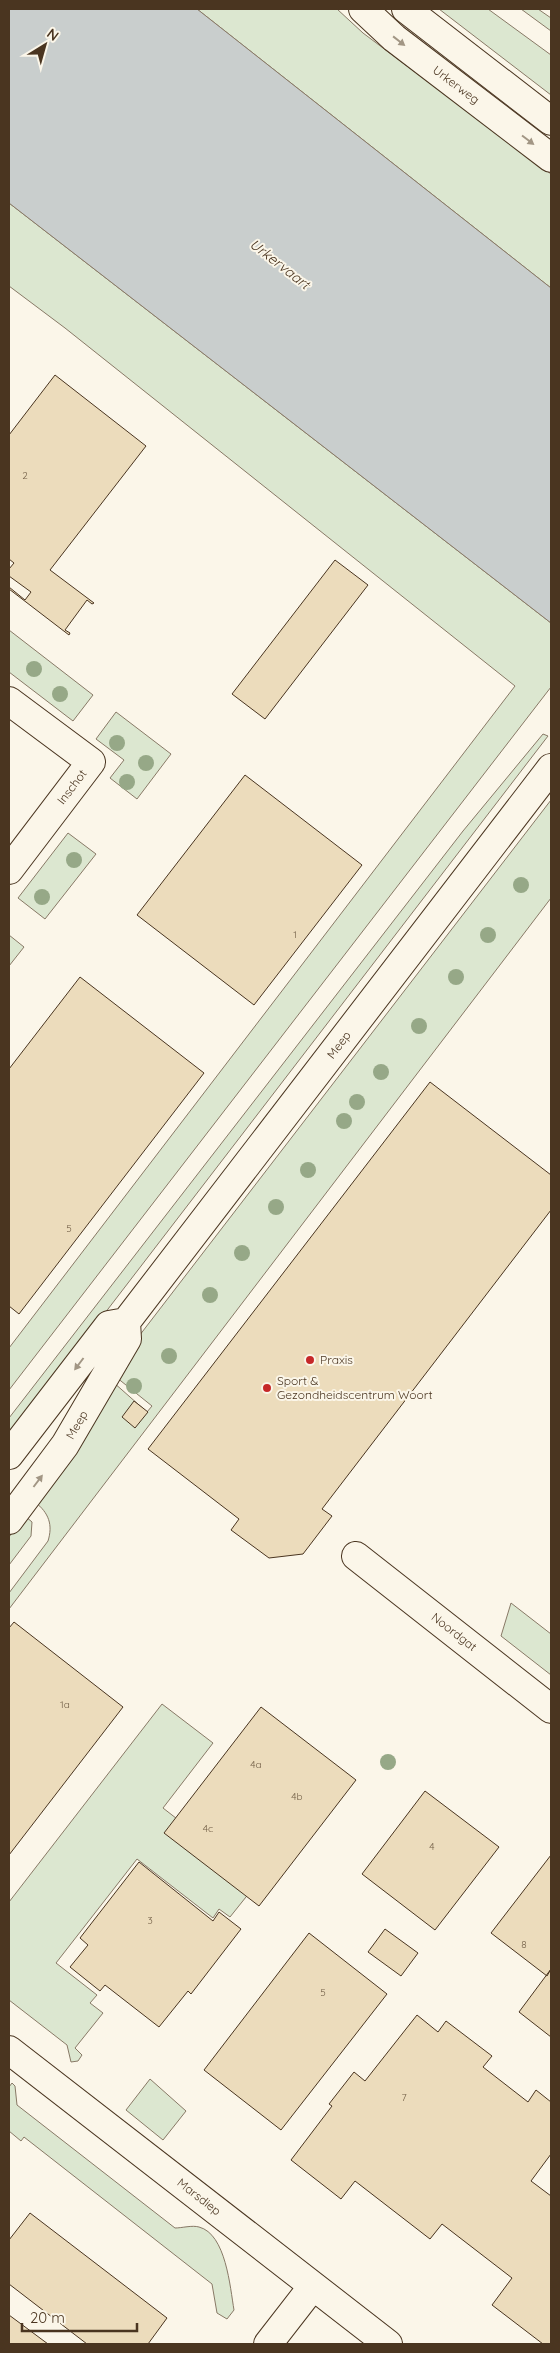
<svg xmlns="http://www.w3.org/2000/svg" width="560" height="2353" viewBox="0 0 560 2353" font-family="Quicksand,sans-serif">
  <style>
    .green { fill: #dce7d0; stroke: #887966 }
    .water { fill: #c9cecd; stroke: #887966 }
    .building { fill: #ecdcbc; stroke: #4a3520 }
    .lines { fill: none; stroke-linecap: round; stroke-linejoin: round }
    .minor-casing { stroke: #4a3520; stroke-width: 30 }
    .major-casing { stroke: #4a3520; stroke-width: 30 }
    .minor { stroke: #fbf6e9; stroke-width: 28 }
    .major { stroke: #fbf6e9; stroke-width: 28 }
    .tree { fill: #96a887 }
    .oneway { fill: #a29684 }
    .poi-dot { fill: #c62828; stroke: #fbf6e9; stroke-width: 2 }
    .labels { text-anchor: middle; stroke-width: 4; stroke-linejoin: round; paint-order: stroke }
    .number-label { font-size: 10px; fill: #725f47 }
    .street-label { font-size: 12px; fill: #4a3520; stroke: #fbf6e9 }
    .poi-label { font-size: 12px; fill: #4a3520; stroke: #fbf6e9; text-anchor: start }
    .water-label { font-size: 14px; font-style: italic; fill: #4a3520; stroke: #fbf6e9 }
  </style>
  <rect width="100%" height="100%" fill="#fbf6e9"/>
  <path class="green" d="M197,9H337L363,33L551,174V288Z
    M439,9H488L551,55V95Z
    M521,9H538L551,18V31Z
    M9,203L551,623V687L9,1390V1348L515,686L65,328L9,286Z
    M9,630L93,695L73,721L9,672Z
    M116,712L171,754L137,799L110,778L124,760L96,739Z
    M543,734L548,736L9,1438V1418L463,831Z
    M551,800V898L9,1609V1593L48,1541C53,1525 49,1513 35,1502L113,1382L147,1412L152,1406L116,1377L136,1340Z
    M68,833L96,854L45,919L18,898Z
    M9,935L24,947L9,966Z
    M25,1516L32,1522L31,1536L9,1565V1537Z
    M511,1603L551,1634V1675L501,1636Z
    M162,1704L213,1743L163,1808L258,1882L230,1917L219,1909L213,1918L137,1859L56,1963L97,1995L90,2003L103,2013L75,2048L82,2055L78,2061L71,2062L67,2045L9,2000V1902Z
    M150,2079L186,2111L163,2140L126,2110Z
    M12,2083L15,2086L17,2105L175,2228C182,2228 192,2225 199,2227C226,2234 230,2287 234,2310L227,2319L217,2313L212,2284L24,2137L21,2141L9,2131V2087Z"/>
  <path class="water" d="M9,9H197L551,288V623L9,203Z"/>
  <path class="building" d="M55,375L146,446L50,570L94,603L92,604L87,600L65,630L70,633L69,635L9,589V587L25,600L31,592L9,576V569L14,563L9,559V435Z
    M335,560L368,585L265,719L232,694Z
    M245,775L362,865L254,1005L137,915Z
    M80,977L204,1073L19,1314L9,1306V1069Z
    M430,1082L551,1175V1210L322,1509L332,1516L303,1554L269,1558L231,1530L239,1519L148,1449Z
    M134,1401L148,1412L135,1428L122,1417Z
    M14,1622L123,1707L9,1855V1628Z
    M261,1707L356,1780L259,1906L164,1833Z
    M425,1791L499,1847L435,1930L362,1874Z
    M551,1855V1969L547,1976L491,1933Z
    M139,1862L213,1921L219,1912L241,1929L191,1994L188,1991L159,2027L105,1985L100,1991L70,1967L88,1945L80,1938Z
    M385,1929L418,1953L401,1976L368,1952Z
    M309,1933L387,1994L281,2130L204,2070Z
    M551,1969V2037L519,2012Z
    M417,2015L438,2032L446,2021L492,2056L483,2067L528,2102L536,2090L551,2102V2154L531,2181L551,2196V2344H543L492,2305L512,2278L442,2224L430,2239L355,2181L341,2199L291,2160L332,2106L329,2104L354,2072L365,2081Z
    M30,2213L167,2318L148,2344H87L9,2284V2240Z
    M9,2315L48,2344H9Z"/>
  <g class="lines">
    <defs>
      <path id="minor" d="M363,9L394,38L551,158
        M9,701L91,762L9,870
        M356,1556L551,1709
        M9,2050L388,2344
        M268,2344L313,2286"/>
      <path id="major" d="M406,9L551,121
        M9,1455L109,1325L126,1322L551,768
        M9,1520L65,1445L127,1339L126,1322"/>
    </defs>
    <use href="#minor" class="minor-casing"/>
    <use href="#major" class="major-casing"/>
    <use href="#minor" class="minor"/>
    <use href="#major" class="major"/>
  </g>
  <g class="tree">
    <circle cx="34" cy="669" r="8"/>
    <circle cx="60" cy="694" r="8"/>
    <circle cx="117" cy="743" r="8"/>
    <circle cx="146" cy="763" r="8"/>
    <circle cx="127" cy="782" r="8"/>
    <circle cx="74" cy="860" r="8"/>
    <circle cx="521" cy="885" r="8"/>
    <circle cx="42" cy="897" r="8"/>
    <circle cx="488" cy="935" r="8"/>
    <circle cx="456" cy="977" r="8"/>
    <circle cx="419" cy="1026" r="8"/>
    <circle cx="381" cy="1072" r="8"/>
    <circle cx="357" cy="1102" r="8"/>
    <circle cx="344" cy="1121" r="8"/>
    <circle cx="308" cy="1170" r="8"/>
    <circle cx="276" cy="1207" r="8"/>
    <circle cx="242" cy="1253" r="8"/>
    <circle cx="210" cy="1295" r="8"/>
    <circle cx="169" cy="1356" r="8"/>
    <circle cx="134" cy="1386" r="8"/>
    <circle cx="388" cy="1762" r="8"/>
  </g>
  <defs><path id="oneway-solid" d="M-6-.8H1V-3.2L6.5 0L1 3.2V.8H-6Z" transform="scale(1.25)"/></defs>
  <g class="oneway">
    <use href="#oneway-solid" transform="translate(399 41) rotate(38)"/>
    <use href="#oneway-solid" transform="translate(528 140) rotate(37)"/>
    <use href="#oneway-solid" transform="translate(79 1364) rotate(127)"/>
    <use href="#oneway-solid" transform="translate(38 1481) rotate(-53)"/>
  </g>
  <g class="poi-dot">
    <circle cx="310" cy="1360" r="5"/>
    <circle cx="267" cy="1388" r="5"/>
  </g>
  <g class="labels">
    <g class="number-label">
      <text x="25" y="479">2</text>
      <text x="295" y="938">1</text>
      <text x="69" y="1232">5</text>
      <text x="65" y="1708">1a</text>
      <text x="256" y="1768">4a</text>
      <text x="297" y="1800">4b</text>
      <text x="208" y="1832">4c</text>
      <text x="432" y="1850">4</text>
      <text x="150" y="1924">3</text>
      <text x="524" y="1948">8</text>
      <text x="323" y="1996">5</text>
      <text x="404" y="2101">7</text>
    </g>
    <g class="street-label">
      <text transform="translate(456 85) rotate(37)" y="4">Urkerweg</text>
      <text transform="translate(72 787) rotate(-53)" y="4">Inschot</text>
      <text transform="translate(339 1045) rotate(-53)" y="4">Meep</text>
      <text transform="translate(77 1425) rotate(-60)" y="4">Meep</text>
      <text transform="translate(454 1632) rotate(38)" y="4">Noordgat</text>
      <text transform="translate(199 2197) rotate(38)" y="4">Marsdiep</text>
    </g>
    <g class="poi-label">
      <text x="320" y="1364">Praxis</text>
      <text x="277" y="1385">Sport &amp;<tspan x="277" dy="14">Gezondheidscentrum Woort</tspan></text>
    </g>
    <g class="water-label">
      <text transform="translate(280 264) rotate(38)" y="5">Urkervaart</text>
    </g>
  </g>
  <rect width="560" height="2353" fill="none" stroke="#4a3520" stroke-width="20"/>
  <g transform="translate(45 45) rotate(37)" stroke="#fbf6e9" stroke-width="4" paint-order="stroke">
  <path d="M0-4L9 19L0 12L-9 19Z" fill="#4a3520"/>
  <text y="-8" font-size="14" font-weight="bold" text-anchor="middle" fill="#4a3520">N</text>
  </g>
  <path d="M22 2323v8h115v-8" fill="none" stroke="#4a3520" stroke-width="2.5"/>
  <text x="30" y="2323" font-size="15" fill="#4a3520" stroke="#fbf6e9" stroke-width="4" paint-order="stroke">20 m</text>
</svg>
